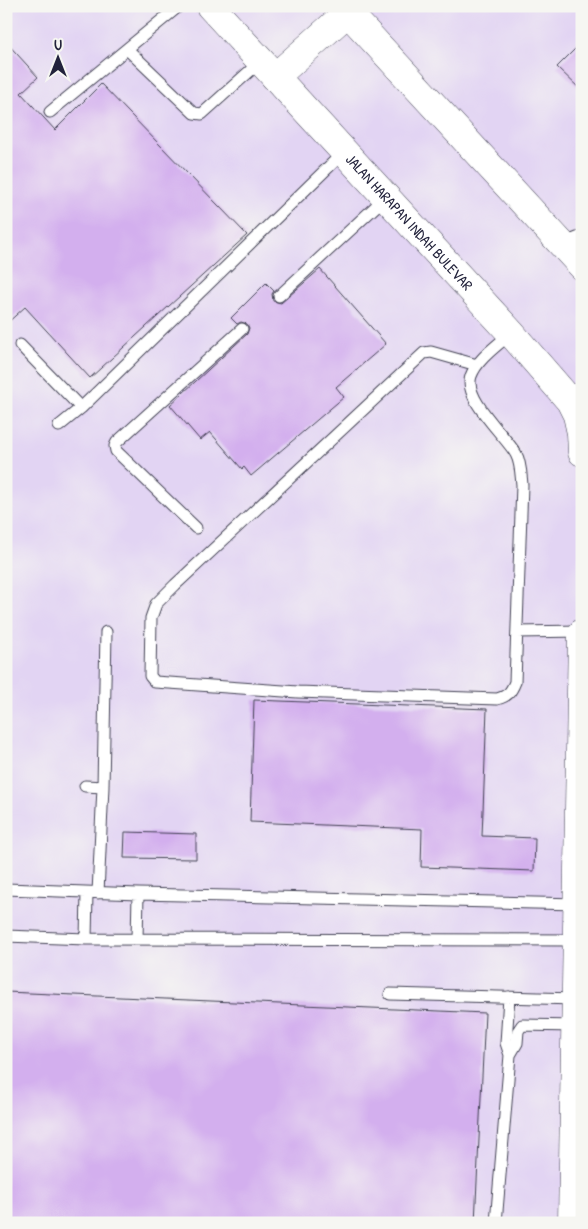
<svg xmlns="http://www.w3.org/2000/svg" width="588" height="1229" viewBox="0 0 588 1229" font-family="'Patrick Hand',sans-serif">
  <style>
    .built { fill: #e2d4f3 }
    .building { fill: #d3afee }
    .lines { fill: none; stroke-linecap: round; stroke-linejoin: round }
    .service-casing { stroke: #414052; stroke-width: 13 }
    .tertiary-casing { stroke: #414052; stroke-width: 29 }
    .service { stroke: #fff; stroke-width: 11 }
    .tertiary { stroke: #fff; stroke-width: 28 }
    .labels { text-anchor: middle; stroke-width: 5; stroke-linejoin: round; paint-order: stroke }
    .street-label { font-size: 15px; fill: #22223b; stroke: #f6f6f2 }
  </style>
  <rect width="100%" height="100%" fill="#f6f6f2"/>
  <filter id="ink" filterUnits="userSpaceOnUse"><feTurbulence type="fractalNoise" baseFrequency=".02" numOctaves="2"/><feDisplacementMap in="SourceGraphic" scale="10" xChannelSelector="R" yChannelSelector="G"/><feConvolveMatrix kernelMatrix="1 2 1 2 8 2 1 2 1" color-interpolation-filters="sRGB"/></filter>
  <filter id="wash" filterUnits="userSpaceOnUse"><feTurbulence type="fractalNoise" baseFrequency=".0096" numOctaves="4" result="noise"/><feDisplacementMap in="SourceGraphic" scale="20" xChannelSelector="R" yChannelSelector="G"/><feGaussianBlur stdDeviation="1.12" result="paint"/><feColorMatrix in="noise" values="0 0 0 0 0 0 0 0 0 0 0 0 0 0 0 0 0 1.4 0 .05"/><feComposite in="paint" operator="in"/></filter>
  <g filter="url(#wash)">
    <rect width="100%" height="100%" fill="#f1ead6"/>
    <path class="built" d="M6,6H582V1223H6Z"/>
    <g id="blocks">
      <path class="building" d="M6,42L38,77L21,93L55,130L101,84L247,235L90,378L25,307L6,324Z
        M582,42V91L557,67Z
        M320,269L386,344L336,387L344,397L251,476L244,467L242,469L210,432L200,440L170,405L247,334L249,328L247,324L241,322L237,324L231,318L266,283L274,291L272,294L273,301L281,303Z
        M254,700L487,709L482,836L535,838L534,871L421,867L422,829L250,822Z
        M125,832L196,834V859L124,858Z
        M6,992L485,1013L475,1223H6Z"/>
    </g>
  </g>
  <g filter="url(#ink)">
    <use href="#blocks" fill-opacity="0" stroke="#414052" stroke-width="1"/>
    <g class="lines">
      <defs>
        <path id="service" d="M127,49L194,113L202,114L261,61
          M50,112L179,6
          M562,244L582,236
          M279,296L386,197
          M20,345L81,408
          M477,365L431,352L424,353L175,585L156,604L151,618L150,676L155,682L298,692L497,699C508,696 511,692 515,682L522,485C521,475 521,463 516,454C505,435 463,399 471,376C477,359 498,345 511,333
          M59,426L81,408L344,152
          M196,528L116,451L115,446L117,442L242,329
          M517,632L582,631
          M85,786L103,787
          M6,889L138,894L578,904
          M98,893L103,787L106,632
          M6,936L86,939L577,940
          M86,939L87,893
          M137,939L138,894
          M390,994L575,999
          M510,1055L517,1043L518,1031L522,1025L574,1026
          M496,1223L510,1055L506,1043L509,997"/>
        <g id="tertiary">
          <path id="s1" d="M210,6L511,333L570,401L577,415L581,433L582,452"/>
          <path d="M342,6L582,266"/>
          <path d="M275,77L348,12"/>
          <path d="M572,1223L582,633"/>
        </g>
      </defs>
      <use href="#service" class="service-casing"/>
      <use href="#tertiary" class="tertiary-casing"/>
      <use href="#service" class="service"/>
      <use href="#tertiary" class="tertiary"/>
    </g>
  </g>
  <g class="labels">
    <g class="street-label">
      <text dy="5" stroke="none"><textPath href="#s1" startOffset="294">JALAN HARAPAN INDAH BULEVAR</textPath></text>
    </g>
  </g>
  <rect width="588" height="1229" fill="none" stroke="#f6f6f2" stroke-width="25"/>
  <g transform="translate(58 58)" stroke="#f6f6f2" stroke-width="4" paint-order="stroke">
  <path d="M0-4L9 19L0 12L-9 19Z" fill="#22223b"/>
  <text y="-8" font-size="14" font-weight="bold" text-anchor="middle" fill="#22223b">U</text>
  </g>
</svg>
